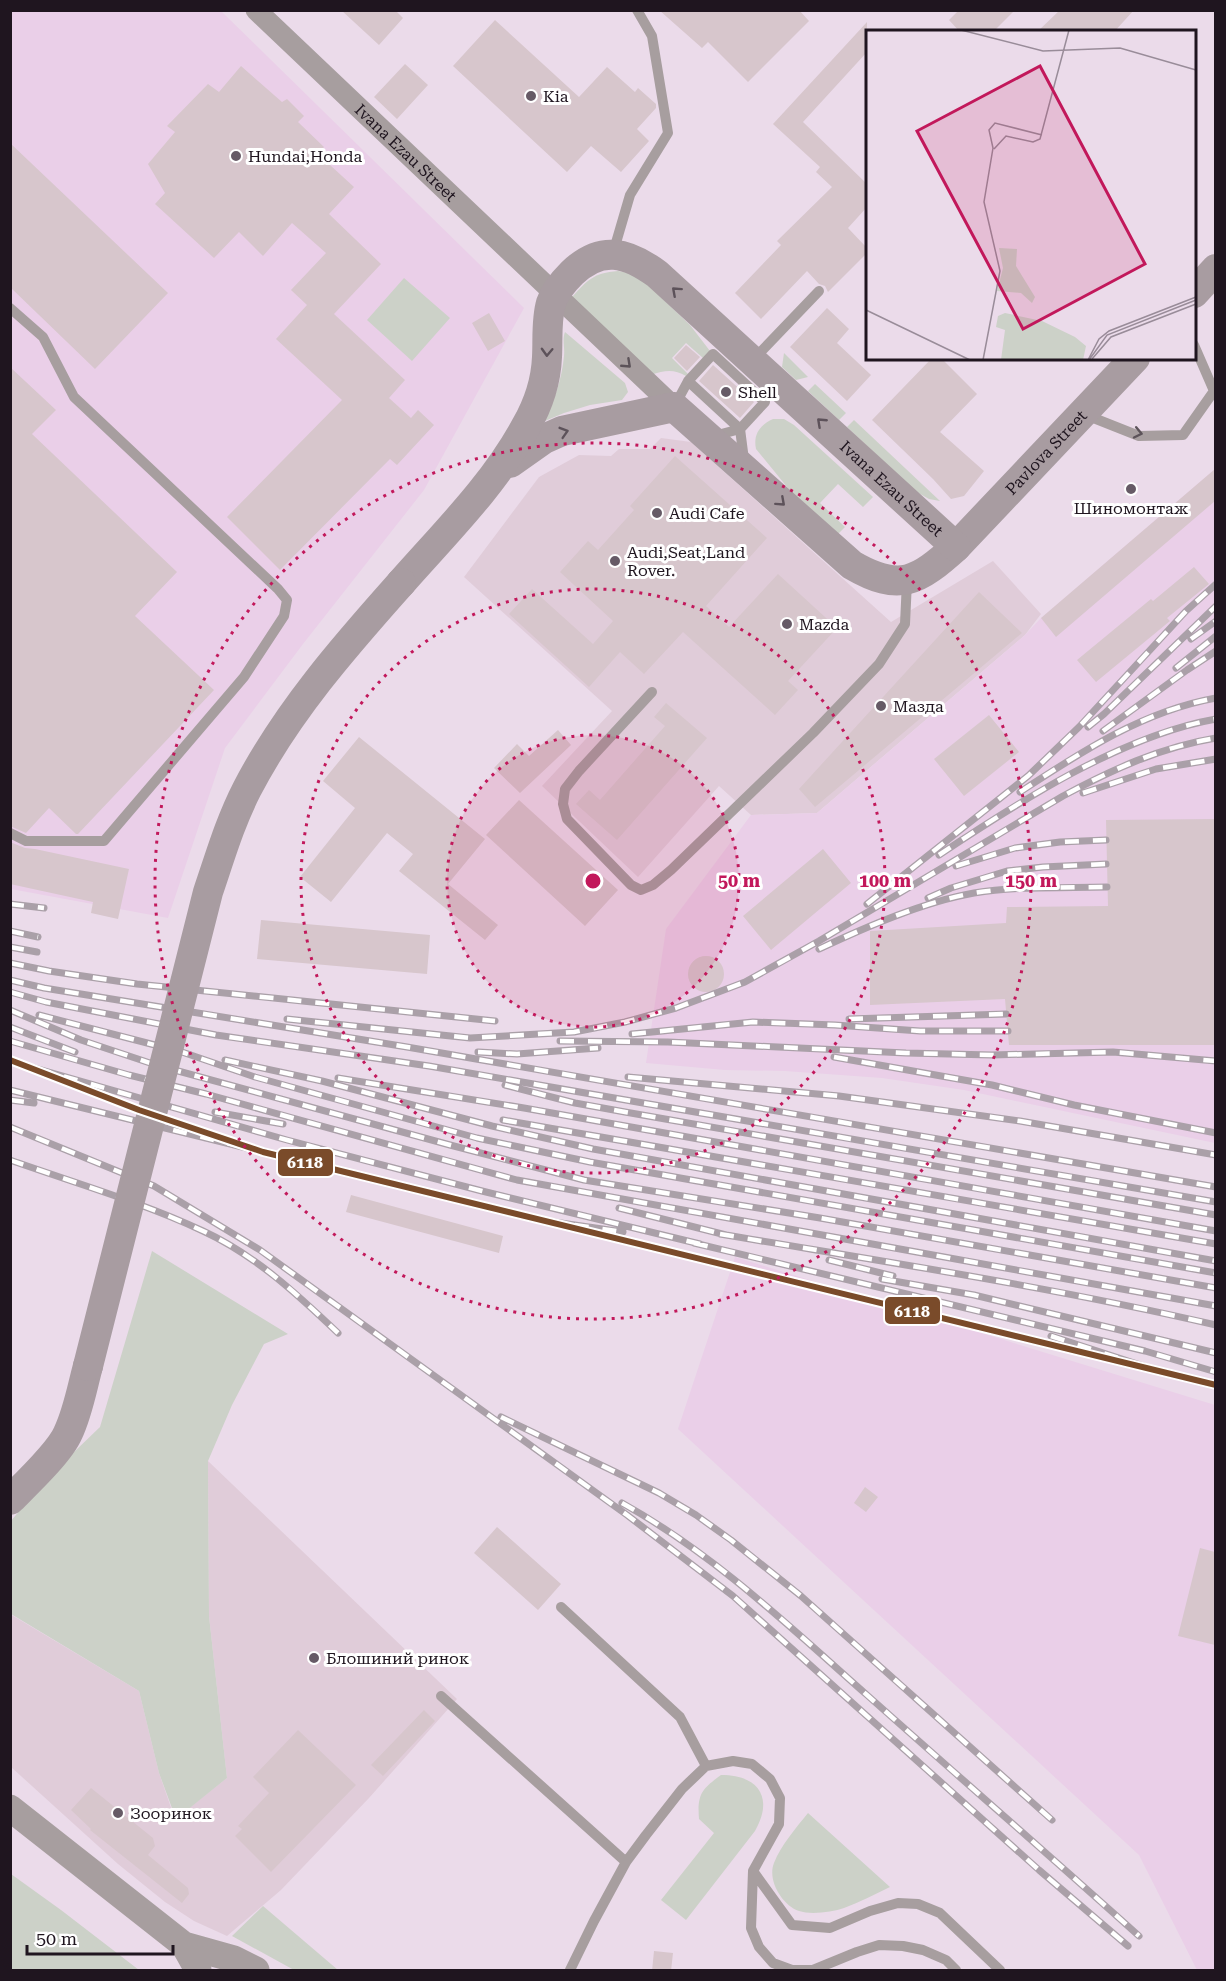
<svg xmlns="http://www.w3.org/2000/svg" width="1226" height="1981" viewBox="0 0 1226 1981" font-family="'Roboto Serif',serif">
  <style>
    .commercial { fill: #e0ccd9 }
    .built { fill: #eacfe8 }
    .green { fill: #ccd1c8 }
    .building { fill: #d7c6cc }
    .lines { fill: none; stroke-linecap: round; stroke-linejoin: round }
    .service { stroke: #a79e9f; stroke-width: 10 }
    .minor { stroke: #a79e9f; stroke-width: 21 }
    .tertiary { stroke: #a79e9f; stroke-width: 27 }
    .secondary { stroke: #a89ca1; stroke-width: 30 }
    .rail-casing { stroke: #aaa0a8; stroke-width: 7 }
    .rail { stroke: #fff; stroke-width: 4.5; stroke-dasharray: 14; stroke-linecap: butt }
    .secondary-bridge { stroke: #a89ca1; stroke-width: 30 }
    .rail-1-casing { stroke: #fff; stroke-width: 10 }
    .rail-1 { stroke: #7a4b2a; stroke-width: 6 }
    .oneway { stroke: #5d525a }
    .oneway2 { stroke: #5c5359 }
    .ring { fill: none; stroke: #c2185b; stroke-width: 3; stroke-dasharray: 3 6 }
    .poi-dot { fill: #665a66; stroke: #fff; stroke-width: 2 }
    .labels { text-anchor: middle; stroke-width: 6; stroke-linejoin: round; paint-order: stroke }
    .poi-label { font-size: 16px; fill: #1f151f; stroke: #fff; text-anchor: start }
    .street-label { font-size: 16px; fill: #1f151f; stroke: #fff }
    .inset-road { fill: none; stroke: #998c99; stroke-width: 1.5 }
    .view { fill: #c2185b; fill-opacity: 0.15; stroke: #c2185b; stroke-width: 3 }
    .inset-edge { fill: none; stroke: #1f151f; stroke-width: 3 }
    .centre { fill: #c2185b; stroke: #fff; stroke-width: 3 }
    .ring-label { font-size: 18px; text-anchor: middle; font-weight: bold; fill: #c2185b; stroke: #fff; stroke-width: 6; stroke-linejoin: round; paint-order: stroke }
    .line-badge { stroke: #fff; stroke-width: 2 }
    .badge-label { font-size: 16px; text-anchor: middle; font-weight: bold; fill: #fff }
  </style>
  <rect width="100%" height="100%" fill="#ebdbea"/>
  <path class="commercial" d="M661,438L691,442L891,622L993,561L1041,614L1025,635L817,813L751,815L719,786L638,877L542,786L612,711L464,577L539,477L579,455L611,456L619,449H650Z
    M208,1461L457,1699L369,1798L281,1890L227,1936L194,1921L165,1902L118,1864L11,1767L10,1614L139,1691L159,1773L175,1819L227,1778L209,1616Z"/>
  <path class="built" d="M10,11H221L524,308L424,490L303,644L225,748L168,918L11,889Z
    M1215,469V1143L964,1090L882,1078L785,1071L725,1070L646,1063L666,929L751,815L817,813L1025,635L1041,618Z
    M735,1257L1215,1405V1970H1197L1139,1855L678,1429Z"/>
  <path class="green" d="M618,271L630,273L643,280L690,325L710,351L703,358L686,343L672,358L688,374L686,376C674,369 665,370 651,375L572,297C588,280 593,273 618,271Z
    M404,278L450,318L412,361L367,320Z
    M565,332L625,383L628,392L622,400L590,405L564,413L545,421C554,400 562,379 564,356C565,347 562,340 565,332Z
    M784,353L808,377L796,380L782,367Z
    M815,384L846,413L839,420L808,391Z
    M773,419H784L794,425L873,497L863,507L838,484L820,503L845,527L836,536L801,504L756,449C753,434 760,425 773,419Z
    M854,420L940,501L929,499L915,491L847,427Z
    M152,1251L288,1334L264,1344L232,1405L208,1461L209,1616L227,1778L176,1819L159,1773L139,1691L11,1614L10,1522L48,1477L100,1427Z
    M721,1775C759,1775 774,1798 755,1831L686,1920L661,1900L714,1833L699,1819C697,1794 702,1789 721,1775Z
    M808,1813L890,1887C875,1894 860,1902 844,1908C832,1912 811,1915 799,1911C782,1905 767,1880 774,1863C781,1845 796,1828 808,1813Z
    M11,1874L61,1910L139,1970H11Z
    M263,1906L338,1970H294L232,1936Z"/>
  <path class="building" d="M341,10H395L403,18L379,45Z
    M659,10H799L809,21L748,82L708,42L702,48Z
    M959,10H1015L993,32H960L949,20Z
    M1060,10H1134L1114,32H1037Z
    M495,20L579,97L607,67L635,92L638,88L656,104V108L637,129L649,141L621,172L591,146L567,172L453,66Z
    M867,22V52L803,122L867,184V207L848,228L867,248V253L828,292L825,286L819,284L807,271L761,319L735,293L781,245L777,241L832,187L816,172L820,167L773,124Z
    M405,64L428,85L397,119L374,97Z
    M241,66L282,102L287,99L304,116L298,122L324,147L318,154L354,187L329,214L381,264L334,314L405,380L389,398L411,418L418,410L434,425L397,465L390,459L280,570L227,517L342,400L276,339L307,305L291,290L326,253L292,223L263,256L239,232L214,258L155,204L165,193L148,164L175,132L167,126L208,84L219,92Z
    M10,143L168,293L95,369L10,287Z
    M827,308L849,329L837,343L871,375L847,401L790,347Z
    M489,313L505,341L488,351L472,323Z
    M686,345L700,357L687,371L674,358Z
    M932,358H941L977,394L940,432L984,471L964,496L951,499L933,479L872,420Z
    M713,365L754,402L740,418L699,381Z
    M10,367L56,410L32,434L177,572L135,616L214,690L78,834H76L49,808L26,833L10,826Z
    M675,456L767,538L706,606L729,627L778,574L837,628L788,681L798,690L775,715L683,632L644,674L620,652L589,687L509,614L532,589L593,644L613,621L560,572L588,541L598,550L634,510L630,506Z
    M1215,469V501L1056,637L1041,618Z
    M1194,567L1209,584L1167,618L1170,621L1096,682L1077,660L1151,599L1153,601Z
    M979,592L1022,633L815,807L799,789Z
    M666,703L707,738L617,840L576,804L589,790L600,800L665,726L654,717Z
    M989,715L1019,752L964,796L934,759Z
    M558,730L571,745L520,793L494,768L517,744L529,756Z
    M359,737L485,839L448,884L498,925L485,940L399,871L413,854L387,833L331,902L300,877L355,808L323,781Z
    M519,800L618,890L585,926L486,835Z
    M1215,819V1045H1009L1005,999L870,1005V931L1006,923L1007,907L1108,906L1106,820Z
    M10,842L25,848L35,849L129,869L118,919L91,913L93,902L10,884Z
    M823,849L851,883L771,950L743,916Z
    M261,920L430,935L427,974L257,959Z
    M688 974a18 18 0 1 1 36 0a18 18 0 1 1-36 0Z
    M351,1195L503,1236L499,1253L346,1212Z
    M865,1487L878,1497L866,1512L854,1503Z
    M497,1527L561,1584L538,1610L474,1553Z
    M1200,1548L1215,1552V1645L1178,1636Z
    M424,1710L435,1721L383,1776L371,1765Z
    M298,1730L356,1785L271,1872L235,1836L242,1829L238,1826L269,1793L253,1777Z
    M91,1788L153,1838L155,1846L148,1855L188,1888L189,1894L182,1903L90,1830L91,1829L71,1810Z
    M654,1951L673,1953L671,1971H652Z"/>
  <g class="lines">
    <path class="service" d="M613,253L630,195L668,133L652,36L637,10
      M10,308L43,337L74,397L278,589L287,600L284,616L244,677L104,841H26L10,833
      M753,360L819,291
      M674,407L688,381
      M1086,415L1139,436L1183,435L1214,391L1194,345
      M714,436L740,429L765,402L713,354L688,381L740,429L744,460
      M652,692L579,771L565,789L563,804L567,819L631,885L641,890L653,885L671,870L813,733L879,664L905,624L907,581
      M561,1607L680,1717L706,1766
      M441,1696L626,1862
      M753,1871L792,1925L830,1928L870,1911L898,1903L918,1904L940,1913L1000,1970
      M570,1970L594,1921L626,1862L646,1835L682,1789L706,1766L733,1761L752,1764L770,1779L780,1798L779,1824L753,1871L751,1928L759,1947L773,1963L792,1970H813L857,1952L879,1945L903,1946L923,1950L946,1960L956,1970"/>
    <path class="minor" id="s1" d="M256,10L674,407"/>
    <path class="tertiary" d="M10,1808L184,1945L198,1970
      M184,1945L234,1959L256,1970"/>
    <g class="secondary">
      <path d="M1194,293L1216,269"/>
      <path id="s2" d="M510,463L544,439L562,431L674,407L852,565C900,593 918,581 956,547L1135,358"/>
      <path id="s3" d="M401,583C445,533 494,485 526,426C538,405 546,382 547,357C548,339 546,320 551,303C555,291 563,282 572,273C601,245 627,252 657,274L956,547"/>
      <path d="M10,1500C26,1484 60,1452 68,1433C78,1412 82,1388 88,1366"/>
    </g>
    <defs>
      <path id="rail" d="M1191,639L1216,621
        M1176,668L1216,636
        M1088,727L1104,714L1216,606
        M1103,731L1187,670L1216,651
        M1020,792C1081,752 1143,711 1216,698
        M1083,793L1156,769L1216,759
        M939,855C1019,802 1120,736 1216,719
        M956,866L1015,848L1060,842L1106,840
        M928,898L951,888L1007,871L1043,867L1106,864
        M10,904L44,908
        M867,904L1028,776L1079,727L1186,611L1216,584
        M10,931L38,937
        M10,947L37,952
        M819,949C866,927 923,902 974,893C1018,886 1063,888 1107,887
        M10,963L49,971L137,984L495,1021
        M10,980L44,988L407,1047L1216,1187
        M10,992L46,1002L216,1035L429,1066L1216,1202
        M10,1010L81,1040L156,1065L450,1145L584,1180L820,1218L1216,1288
        M39,1015L182,1052L255,1077L477,1138L590,1162L1216,1273
        M287,1019L470,1038L574,1032L625,1022L676,1008L745,982L819,941L1063,796C1111,770 1161,747 1216,738
        M849,1019L1006,1014
        M10,1027L75,1052
        M632,1034L753,1022L835,1025L920,1031H1008
        M10,1041L129,1075L206,1094L517,1180L1216,1306
        M560,1041L668,1042L906,1053L992,1055L1113,1052L1216,1061
        M478,1052L517,1054L598,1048
        M834,1057L992,1085L1074,1105L1216,1133
        M225,1060L322,1081L492,1126L593,1149L1216,1261
        M10,1061L287,1140L482,1191L700,1244
        M628,1077L839,1096L1020,1121L1216,1155
        M338,1078L524,1108L1216,1231
        M505,1085L575,1103L625,1112L1216,1215
        M10,1090L263,1152
        M10,1100L34,1103
        M215,1112L283,1124
        M503,1120L1216,1244
        M10,1127L154,1186L260,1250L627,1515L733,1596L1039,1870L1128,1946
        M10,1160C75,1183 141,1202 203,1231C255,1255 297,1294 338,1333
        M619,1208L726,1235
        M547,1221L623,1232
        M720,1234C886,1262 1052,1287 1216,1325
        M694,1243L1145,1351L1216,1372
        M829,1260L893,1276
        M882,1279L974,1295L1216,1353
        M1051,1336L1165,1373
        M501,1417L659,1493L696,1515L731,1540L801,1596L1052,1820
        M622,1503C714,1554 789,1626 867,1695C958,1776 1049,1855 1139,1936"/>
    </defs>
    <use href="#rail" class="rail-casing"/>
    <use href="#rail" class="rail"/>
    <path class="secondary-bridge" d="M88,1366L208,892C220,857 230,822 247,789C287,712 344,647 401,583"/>
    <defs>
      <path id="rail-1" d="M10,1060L139,1110L263,1152L1216,1385"/>
    </defs>
    <use href="#rail-1" class="rail-1-casing"/>
    <use href="#rail-1" class="rail-1"/>
  </g>
  <defs><path id="oneway-chevron" d="M-2-3.5L2.5 0L-2 3.5" fill="none" stroke-width="1.6" stroke-linecap="round" stroke-linejoin="round" transform="scale(1.5)"/></defs>
  <g class="oneway">
    <use href="#oneway-chevron" transform="translate(676 291) rotate(-138)"/>
    <use href="#oneway-chevron" transform="translate(547 352) rotate(92)"/>
    <use href="#oneway-chevron" transform="translate(821 422) rotate(-137)"/>
    <use href="#oneway-chevron" transform="translate(564 432) rotate(-17)"/>
    <use href="#oneway-chevron" transform="translate(781 502) rotate(42)"/>
  </g>
  <g class="oneway2">
    <use href="#oneway-chevron" transform="translate(627 364) rotate(43)"/>
    <use href="#oneway-chevron" transform="translate(1138 433) rotate(12)"/>
  </g>
  <circle cx="593" cy="881" r="146" fill="#c2185b" fill-opacity=".12"/>
  <g class="ring">
    <circle cx="593" cy="881" r="146"/>
    <circle cx="593" cy="881" r="292"/>
    <circle cx="593" cy="881" r="438"/>
  </g>
  <g class="poi-dot">
    <circle cx="531" cy="96" r="6"/>
    <circle cx="236" cy="156" r="6"/>
    <circle cx="726" cy="392" r="6"/>
    <circle cx="1131" cy="489" r="6"/>
    <circle cx="657" cy="513" r="6"/>
    <circle cx="615" cy="561" r="6"/>
    <circle cx="787" cy="624" r="6"/>
    <circle cx="881" cy="706" r="6"/>
    <circle cx="314" cy="1658" r="6"/>
    <circle cx="118" cy="1813" r="6"/>
  </g>
  <g class="labels">
    <g class="poi-label">
      <text x="543" y="102">Kia</text>
      <text x="248" y="162">Hundai,Honda</text>
      <text x="738" y="398">Shell</text>
      <text x="1131" y="514" text-anchor="middle">Шиномонтаж</text>
      <text x="669" y="519">Audi Cafe</text>
      <text x="627" y="558">Audi,Seat,Land<tspan x="627" dy="18">Rover.</tspan></text>
      <text x="799" y="630">Mazda</text>
      <text x="893" y="712">Мазда</text>
      <text x="326" y="1664">Блошиний ринок</text>
      <text x="130" y="1819">Зооринок</text>
    </g>
    <g class="street-label">
      <text dy="6" stroke="none"><textPath href="#s1" startOffset="207">Ivana Ezau Street</textPath></text>
      <text dy="6" stroke="none"><textPath href="#s2" startOffset="662">Pavlova Street</textPath></text>
      <text dy="6" stroke="none"><textPath href="#s3" startOffset="778">Ivana Ezau Street</textPath></text>
    </g>
  </g>
  <g transform="translate(866 30)">
    <rect width="330" height="330" fill="#ebdbea"/>
    <path d="M133,218L151,219L150,236L169,267L166,273L155,263L131,261L137,238ZM139,283L176,291L209,307L220,316L217,330H135L139,300L130,297L132,286Z" fill="#ccd1c8"/>
    <path class="inset-road" d="M95,0L177,21L254,18L330,40M128,119L140,106L167,112L174,109L203,0M0,280L104,330M226,329L245,307L330,274M117,330L134,241L118,172L127,118L123,100L129,93L176,105M222,330L233,309L243,301L330,267M223,330L241,305L330,270"/>
    <path class="view" d="M174,36L279,234L157,299L51,101Z"/>
    <rect width="330" height="330" class="inset-edge"/>
  </g>
  <circle cx="593" cy="881" r="9" class="centre"/>
  <g class="ring-label">
    <text x="739" y="887">50 m</text>
    <text x="885" y="887">100 m</text>
    <text x="1031" y="887">150 m</text>
  </g>
  <g class="line-badge">
    <rect x="277" y="1148" width="57" height="29" rx="6" fill="#7a4b2a"/>
    <rect x="884" y="1296" width="57" height="29" rx="6" fill="#7a4b2a"/>
  </g>
  <g class="badge-label">
    <text x="305" y="1168">6118</text>
    <text x="912" y="1317">6118</text>
  </g>
  <rect width="1226" height="1981" fill="none" stroke="#1f151f" stroke-width="24"/>
  <path d="M27 1945v9h146v-9" fill="none" stroke="#1f151f" stroke-width="3"/>
  <text x="36" y="1945" font-size="18" fill="#1f151f" stroke="#ffffff" stroke-width="4.5" paint-order="stroke">50 m</text>
</svg>
